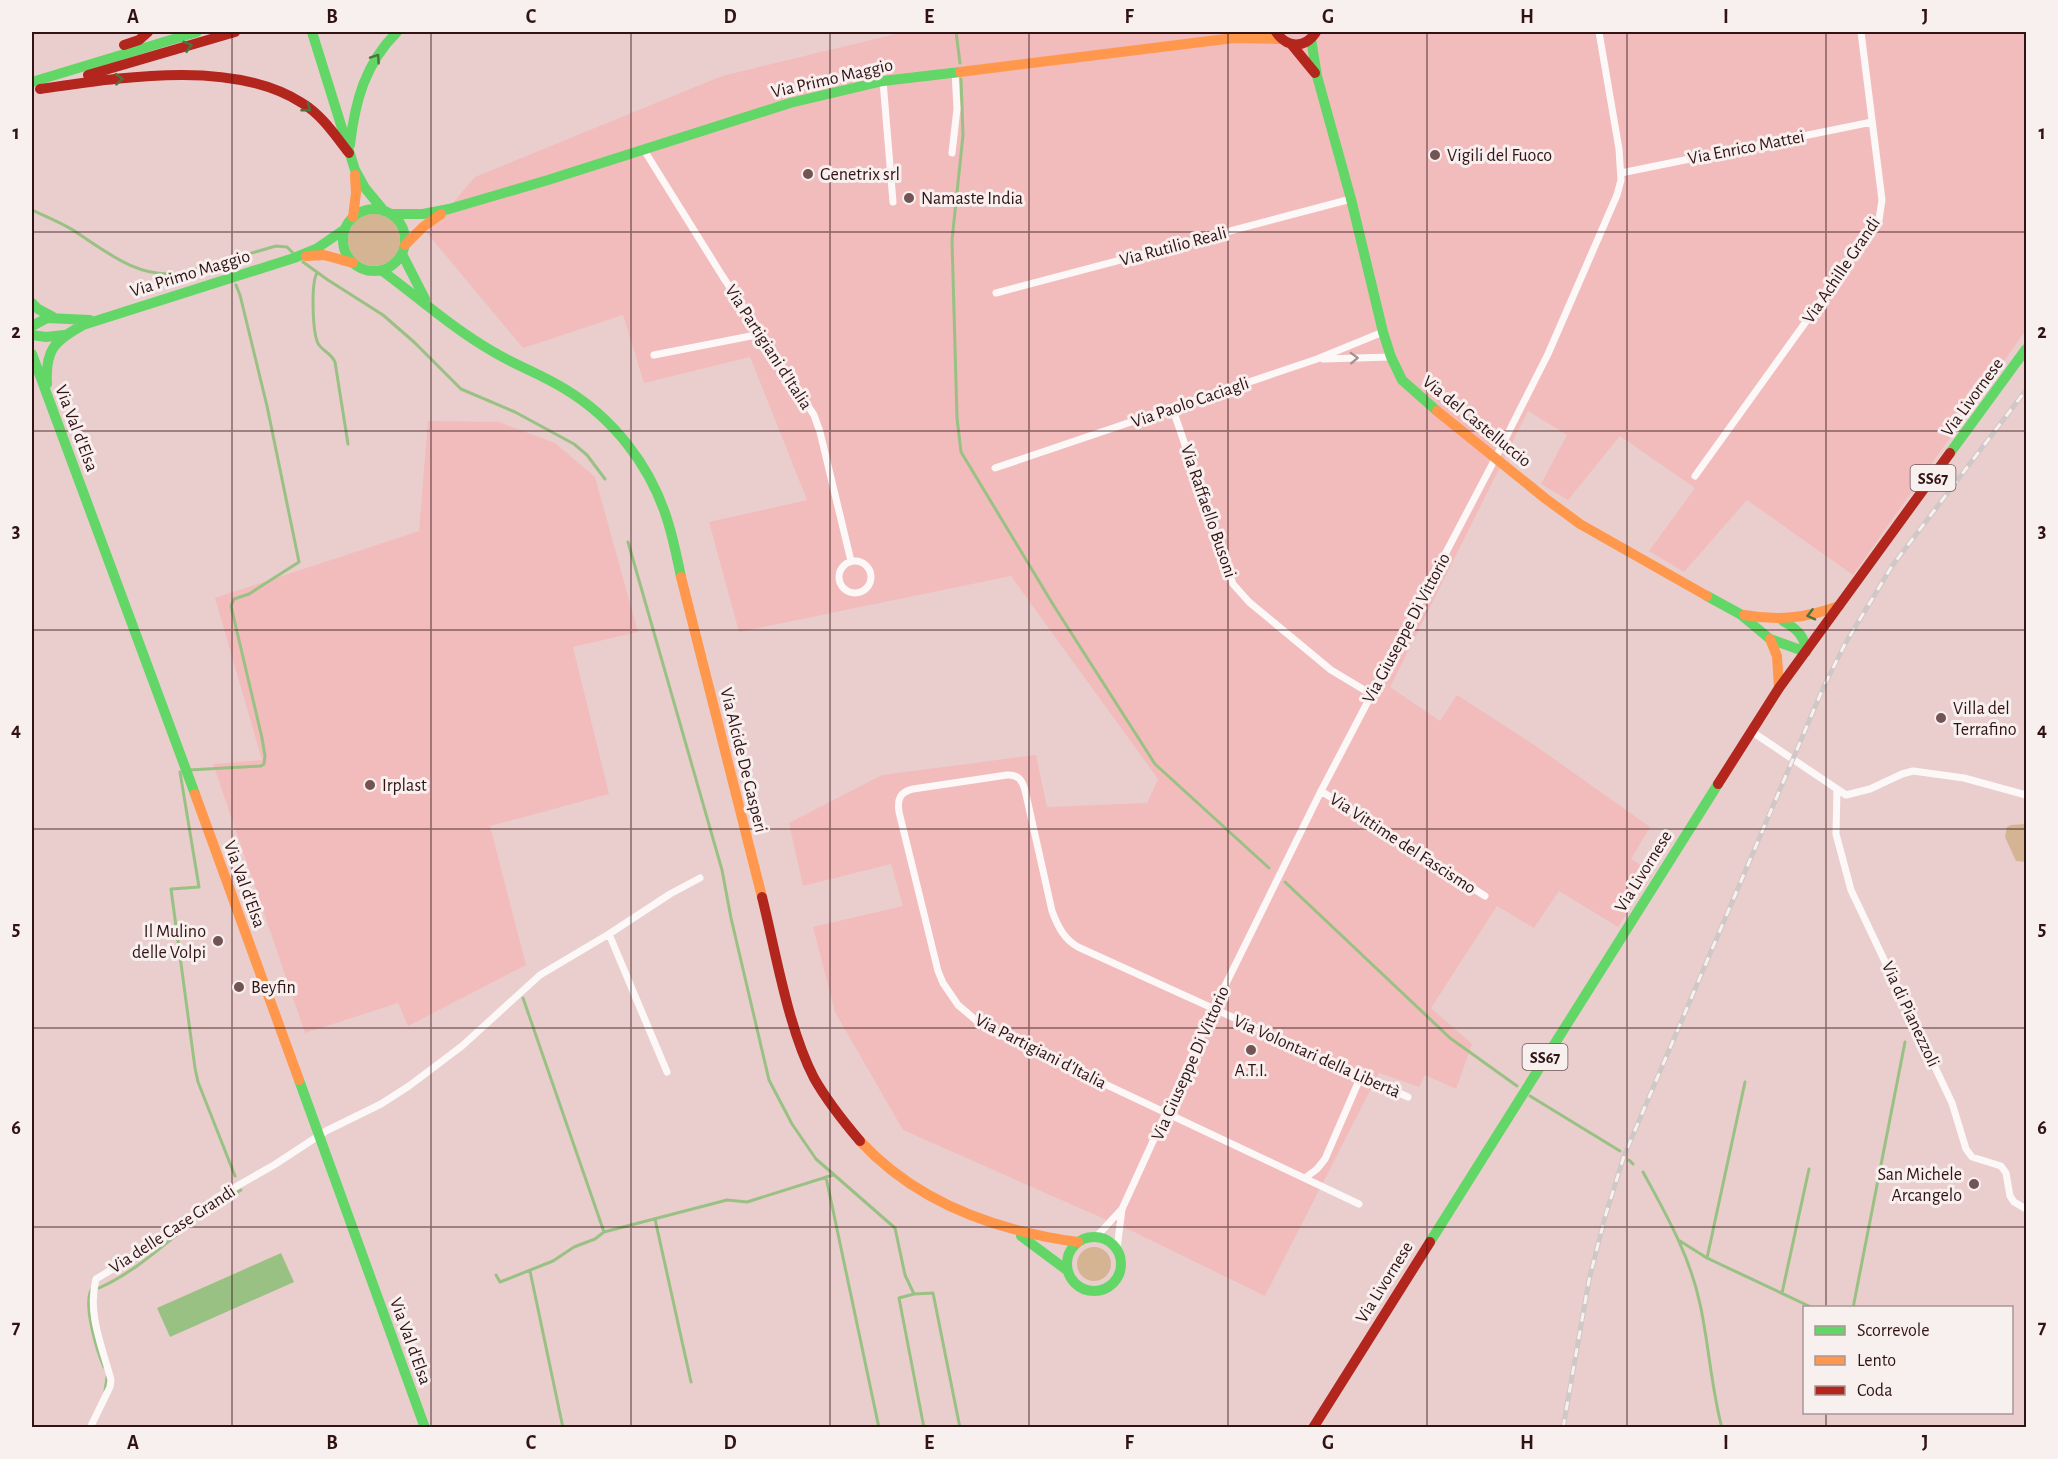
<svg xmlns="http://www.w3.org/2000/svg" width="2058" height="1459" viewBox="0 0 2058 1459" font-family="'Alegreya Sans',sans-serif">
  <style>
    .built { fill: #f2bcbc }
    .green { fill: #d4b492 }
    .water { fill: #9ac184 }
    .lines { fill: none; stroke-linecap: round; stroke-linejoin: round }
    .stream { stroke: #9ac184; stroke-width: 3 }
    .street { stroke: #fcf8f8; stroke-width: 7 }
    .fast { stroke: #63d668; stroke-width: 10 }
    .slow { stroke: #ff974d; stroke-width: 10 }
    .jam { stroke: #b3261e; stroke-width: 10 }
    .rail-casing { stroke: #d0c7c7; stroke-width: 5 }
    .rail { stroke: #f8efef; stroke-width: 3; stroke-dasharray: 9; stroke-linecap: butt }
    .oneway { stroke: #4a743e }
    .oneway2 { stroke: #a19191 }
    .grid { fill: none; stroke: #311314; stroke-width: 1.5; stroke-opacity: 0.55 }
    .poi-dot { fill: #725455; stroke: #f8efef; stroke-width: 2 }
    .labels { text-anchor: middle; stroke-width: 6; stroke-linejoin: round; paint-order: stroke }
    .shield { fill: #f8efef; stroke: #6d5556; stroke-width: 1.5 }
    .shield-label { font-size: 16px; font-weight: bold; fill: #311314 }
    .street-label { font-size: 18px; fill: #311314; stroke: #f8efef }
    .poi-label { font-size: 18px; fill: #311314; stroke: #f8efef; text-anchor: start }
    .neatline { fill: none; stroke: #311314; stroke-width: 2 }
    .grid-label { font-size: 20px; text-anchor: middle; font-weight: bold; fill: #311314 }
  </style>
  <rect width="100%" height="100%" fill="#eacecd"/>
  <path class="built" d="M904,32H2026V330L1853,575L1747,500L1684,572L1649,551L1695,488L1620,436L1568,500L1541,484L1567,435L1528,411L1390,687L1440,721L1457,695L1533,744L1650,827L1631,859L1653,873L1618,927L1559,891L1534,928L1497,906L1431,1008L1472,1044L1456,1089L1425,1075L1419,1087L1379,1073L1265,1296L1134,1232L903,1130L835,1012L813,927L903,906L891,864L803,886L789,823L882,775L1036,755L1047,807L1147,803L1158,779L1011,576L739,632L709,522L807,500L750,357L644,383L623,315L523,348L427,233L475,177L722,76Z
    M428,421L499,422L555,443L595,477L638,632L573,647L609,794L490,826L526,965L408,1026L398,1003L305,1033L213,764L262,760L215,598L419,531Z"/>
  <path class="green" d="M348 240a26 26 0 1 1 52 0a26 26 0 1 1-52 0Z
    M2026,824V862L2016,861L2005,837L2007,827L2011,825Z
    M1077 1264a17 17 0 1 1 34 0a17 17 0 1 1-34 0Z"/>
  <path class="water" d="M281,1253L294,1282L170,1337L157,1308Z"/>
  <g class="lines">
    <path class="stream" d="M956,32L960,63
      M961,79L963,135L952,240L957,418L961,452L1054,606L1155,764L1269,868
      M32,210C45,216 60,222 73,230C106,252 140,280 182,273L276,246L287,247L294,254
      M230,260L232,269
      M303,262L328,280L383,315L414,342L461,389L515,412L574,444L587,455L605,479
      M317,273C311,283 312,335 319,345C324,352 331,353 335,362L348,444
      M628,542L722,870L731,918L769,1080L792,1124L816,1159L895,1228L905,1275L914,1294
      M189,770L261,766L264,764L265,756L262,738L231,606L234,599L249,594L299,562L267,406L240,295L236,285
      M180,772L199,887L171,889L195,1068L198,1082L235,1176
      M1285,882L1450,1038L1517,1086
      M523,998L604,1232
      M1530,1096L1620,1151
      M1629,1160L1633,1164
      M1643,1172C1666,1214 1690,1256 1700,1304C1709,1345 1711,1387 1722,1428
      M826,1177L879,1428
      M655,1219L691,1382
      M1680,1241L1707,1258L1813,1308
      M1707,1258L1745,1082
      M530,1271L563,1428
      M496,1275L500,1282L553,1261L574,1247L595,1239L604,1232L727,1200L747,1202L833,1175
      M92,1288C82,1303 97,1351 104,1367
      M99,1288C133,1273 161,1247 190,1224C206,1212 223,1201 241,1190
      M1782,1293L1809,1169
      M1853,1308L1905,1042
      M105,1391L107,1377
      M924,1428L899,1298L914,1294L933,1293L960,1428"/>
    <path class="street" d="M883,81L893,202
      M644,150L723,277L814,415L820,432L851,561
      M952,153L957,109L955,71
      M1621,173L1872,122
      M996,293L1351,199
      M654,355L761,334
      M1323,359L1391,357
      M1172,407L1233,584L1249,602L1331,670L1371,694
      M995,468L1317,359L1383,332
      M1695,476L1879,220L1882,200L1861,32
      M839 577a16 16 0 1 1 32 0a16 16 0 1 1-32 0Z
      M1751,731L1846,795L1870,789L1902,774L1913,771L1964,778L2026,795
      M1837,789L1836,834L1851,890L1952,1103L1966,1149L1972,1157L2001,1166L2006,1173L2010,1196L2014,1202L2026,1209
      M1321,791L1485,896
      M609,934L670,894L700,878
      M1305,1178L1317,1169L1325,1159L1361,1076
      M1359,1204L984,1027L958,1005L943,983L938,971L899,812C897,799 900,792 913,789L1007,775C1018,774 1022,780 1025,790L1052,911C1058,927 1064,939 1078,947L1408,1097
      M1096,1237L1120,1211
      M1117,1249L1122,1209L1213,1010L1321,791L1496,457L1548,354L1617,195L1621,180L1619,149L1599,32
      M90,1428L110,1387L111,1380C102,1346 87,1313 96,1279L146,1249L216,1198L274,1165L326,1131L381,1104L409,1086L462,1046L540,975L609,934L667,1072"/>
    <path class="fast" d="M312,32L355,170L365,188L384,211
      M1311,39L1317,76L1351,199L1383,332L1391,357L1402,380L1437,411
      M32,82L197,32
      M350,145C355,101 365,64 397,32
      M343 240a31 31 0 1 1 62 0a31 31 0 1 1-62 0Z
      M391,214H423L449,209L548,180L790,103L883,81L960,72
      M402,254L425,299
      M381,270C418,297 452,328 492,351C515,365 541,374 565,389C613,418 650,465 667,519C673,538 677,557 681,577
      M32,303L38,309L53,317
      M32,326L47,318L90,320
      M32,335L46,337L64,335
      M32,354L195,794
      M47,384C45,350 54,341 83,325L294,258L316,249L345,229
      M1950,453L2026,349
      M1707,596L1740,614L1770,639L1806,652C1805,636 1797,629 1783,621
      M299,1080L425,1428
      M1021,1236L1068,1271
      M1067 1264a27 27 0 1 1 54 0a27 27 0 1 1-54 0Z
      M1430,1242L1718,784"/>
    <path class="slow" d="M960,72L1234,38L1280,39
      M353,217L356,193L355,175
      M405,245L423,227L441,214
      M306,256L324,255L353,263
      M1437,411L1546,499L1580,524L1707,596
      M681,577L762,897
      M1744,615C1778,621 1807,618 1839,606
      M1770,639L1777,656L1779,688
      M195,794L299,1080
      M860,1141C917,1203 997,1231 1078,1242"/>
    <path class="jam" d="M1276,32C1287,48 1305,49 1316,32
      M124,45L139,40L148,32
      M1292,45L1315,73
      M88,75L235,32
      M40,89C118,78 232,58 302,103C322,115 335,135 349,153
      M1718,784L1779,688L1950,453
      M762,897C776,953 788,1028 814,1078C827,1101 843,1121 860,1141
      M1313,1428L1430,1242"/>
    <defs>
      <path id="rail" d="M1563,1428L1589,1280L1605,1217L1624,1156L1824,686L1845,644L1892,566L2026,390"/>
    </defs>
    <use href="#rail" class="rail-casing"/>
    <use href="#rail" class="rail"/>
  </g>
  <defs><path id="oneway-chevron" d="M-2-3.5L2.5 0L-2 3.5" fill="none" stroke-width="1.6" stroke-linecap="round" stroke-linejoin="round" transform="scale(1.5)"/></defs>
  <g class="oneway">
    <use href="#oneway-chevron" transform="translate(188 46) rotate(-16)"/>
    <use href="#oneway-chevron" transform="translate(376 58) rotate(-56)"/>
    <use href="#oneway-chevron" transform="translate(119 79) rotate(-4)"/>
    <use href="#oneway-chevron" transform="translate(307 108) rotate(38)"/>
    <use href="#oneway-chevron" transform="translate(1811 615) rotate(166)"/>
  </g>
  <use class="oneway2" href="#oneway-chevron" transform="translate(1354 358) rotate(-2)"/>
  <path class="grid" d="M232,32V1428M431,32V1428M631,32V1428M830,32V1428M1029,32V1428M1228,32V1428M1427,32V1428M1627,32V1428M1826,32V1308M32,232H2026M32,431H2026M32,630H2026M32,829H2026M32,1028H2026M32,1227H2026M1826,1412V1428"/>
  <g class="poi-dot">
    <circle cx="1435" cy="155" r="6"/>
    <circle cx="808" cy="174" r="6"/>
    <circle cx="909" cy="198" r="6"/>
    <circle cx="1941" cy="718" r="6"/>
    <circle cx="370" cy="785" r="6"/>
    <circle cx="218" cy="941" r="6"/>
    <circle cx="239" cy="987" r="6"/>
    <circle cx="1251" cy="1050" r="6"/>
    <circle cx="1974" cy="1184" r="6"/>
  </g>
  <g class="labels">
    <g class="shield">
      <rect x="1910.5" y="465" width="45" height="26" rx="4.5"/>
      <rect x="1522.5" y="1044" width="45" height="26" rx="4.5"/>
    </g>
    <g class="shield-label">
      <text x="1933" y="484">SS67</text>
      <text x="1545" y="1063">SS67</text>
    </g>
    <g class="street-label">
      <text transform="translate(832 78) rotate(-13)" y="6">Via Primo Maggio</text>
      <text transform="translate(1746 147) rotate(-11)" y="6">Via Enrico Mattei</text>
      <text transform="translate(1173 246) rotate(-15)" y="6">Via Rutilio Reali</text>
      <text transform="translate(1841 270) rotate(-56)" y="6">Via Achille Grandi</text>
      <text transform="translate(190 273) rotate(-17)" y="6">Via Primo Maggio</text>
      <text transform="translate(769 347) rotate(57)" y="6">Via Partigiani d'Italia</text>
      <text transform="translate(1972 397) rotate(-54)" y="6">Via Livornese</text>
      <text transform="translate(1190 402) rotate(-19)" y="6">Via Paolo Caciagli</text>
      <text transform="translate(1477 421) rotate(39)" y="6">Via del Castelluccio</text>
      <text transform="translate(77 428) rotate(69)" y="6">Via Val d'Elsa</text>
      <text transform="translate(1209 511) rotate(71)" y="6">Via Raffaello Busoni</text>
      <text transform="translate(1406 628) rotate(-62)" y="6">Via Giuseppe Di Vittorio</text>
      <text transform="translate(744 760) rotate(76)" y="6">Via Alcide De Gasperi</text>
      <text transform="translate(1403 843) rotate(33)" y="6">Via Vittime del Fascismo</text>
      <text transform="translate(1643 871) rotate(-58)" y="6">Via Livornese</text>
      <text transform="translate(245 884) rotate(70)" y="6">Via Val d'Elsa</text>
      <text transform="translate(1911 1014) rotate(65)" y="6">Via di Pianezzoli</text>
      <text transform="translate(1041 1051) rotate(27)" y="6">Via Partigiani d'Italia</text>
      <text transform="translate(1317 1056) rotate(24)" y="6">Via Volontari della Libertà</text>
      <text transform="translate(1190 1063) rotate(-66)" y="6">Via Giuseppe Di Vittorio</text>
      <text transform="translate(172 1229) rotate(-33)" y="6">Via delle Case Grandi</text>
      <text transform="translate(1384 1282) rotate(-58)" y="6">Via Livornese</text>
      <text transform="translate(411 1341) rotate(70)" y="6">Via Val d'Elsa</text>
    </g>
    <g class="poi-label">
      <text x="1447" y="161">Vigili del Fuoco</text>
      <text x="820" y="180">Genetrix srl</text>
      <text x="921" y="204">Namaste India</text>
      <text x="1953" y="714">Villa del<tspan x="1953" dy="21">Terrafino</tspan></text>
      <text x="382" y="791">Irplast</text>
      <text x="206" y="937" text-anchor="end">Il Mulino<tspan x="206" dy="21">delle Volpi</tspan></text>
      <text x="251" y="993">Beyfin</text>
      <text x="1251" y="1076" text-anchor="middle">A.T.I.</text>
      <text x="1962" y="1180" text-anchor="end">San Michele<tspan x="1962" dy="21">Arcangelo</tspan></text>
    </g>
  </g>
  <rect width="2058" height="1459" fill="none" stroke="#f8efef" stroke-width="66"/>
  <rect x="1803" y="1306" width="210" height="108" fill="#f8efef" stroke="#a89797" stroke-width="1.5"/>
  <rect x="1815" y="1326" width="30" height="9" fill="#63d668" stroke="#a89797" stroke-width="1.5"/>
  <text x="1857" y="1336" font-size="18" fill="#311314">Scorrevole</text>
  <rect x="1815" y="1356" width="30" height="9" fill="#ff974d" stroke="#a89797" stroke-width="1.5"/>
  <text x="1857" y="1366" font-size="18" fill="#311314">Lento</text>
  <rect x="1815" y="1386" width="30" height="9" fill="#b3261e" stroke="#a89797" stroke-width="1.5"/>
  <text x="1857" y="1396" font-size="18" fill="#311314">Coda</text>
  <rect x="33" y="33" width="1992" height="1393" class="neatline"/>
  <g class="grid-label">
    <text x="133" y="23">A</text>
    <text x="332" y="23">B</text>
    <text x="531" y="23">C</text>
    <text x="730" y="23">D</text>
    <text x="929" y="23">E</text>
    <text x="1129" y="23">F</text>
    <text x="1328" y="23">G</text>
    <text x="1527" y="23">H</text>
    <text x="1726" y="23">I</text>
    <text x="1925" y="23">J</text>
    <text x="16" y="139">1</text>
    <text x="2042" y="139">1</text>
    <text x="16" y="338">2</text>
    <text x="2042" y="338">2</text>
    <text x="16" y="537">3</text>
    <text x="2042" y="537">3</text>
    <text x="16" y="736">4</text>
    <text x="2042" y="736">4</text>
    <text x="16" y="935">5</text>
    <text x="2042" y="935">5</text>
    <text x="16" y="1134">6</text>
    <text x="2042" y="1134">6</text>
    <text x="16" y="1333">7</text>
    <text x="2042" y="1333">7</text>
    <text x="133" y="1449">A</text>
    <text x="332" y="1449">B</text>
    <text x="531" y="1449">C</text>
    <text x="730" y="1449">D</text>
    <text x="929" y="1449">E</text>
    <text x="1129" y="1449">F</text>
    <text x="1328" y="1449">G</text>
    <text x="1527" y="1449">H</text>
    <text x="1726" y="1449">I</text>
    <text x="1925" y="1449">J</text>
  </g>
</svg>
